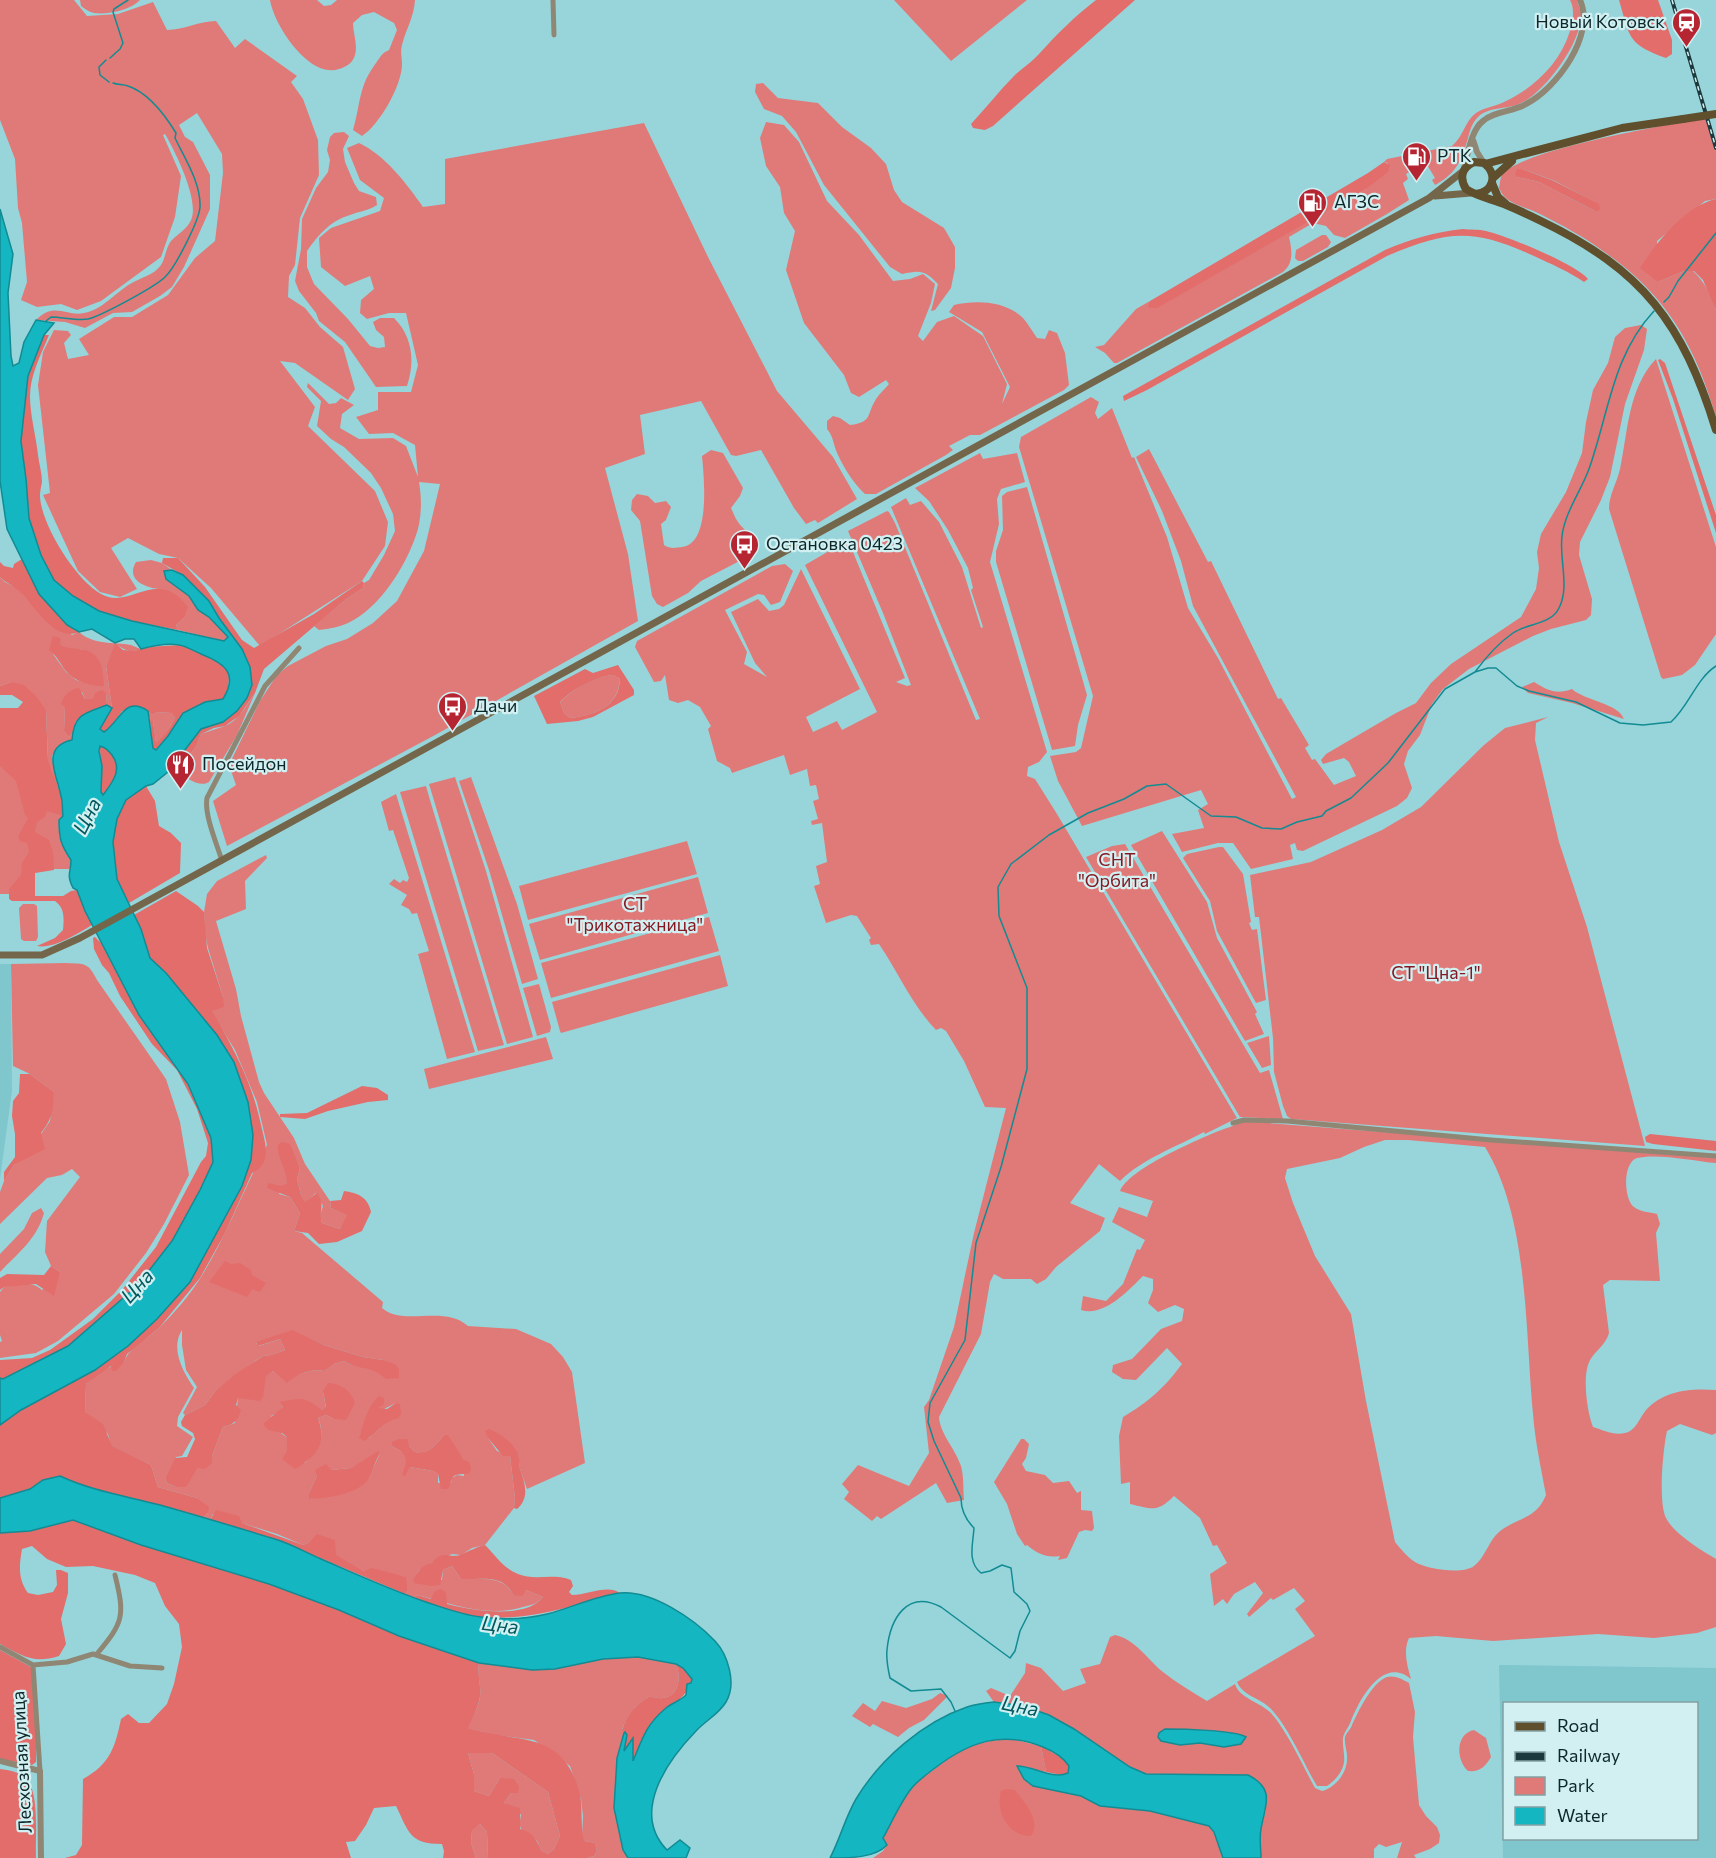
<svg xmlns="http://www.w3.org/2000/svg" width="1716" height="1858" viewBox="0 0 1716 1858" font-family="Commissioner,sans-serif">
  <style>
    .built { fill: #80c7cd; fill-rule: evenodd }
    .green { fill: #e07a78; fill-rule: evenodd }
    .forest { fill: #e26d6b; fill-rule: evenodd }
    .water { fill: #14b6c1; stroke: #128b93; stroke-width: 1.5; fill-rule: evenodd }
    .lines { fill: none; stroke-linecap: round; stroke-linejoin: round }
    .stream { stroke: #128b93; stroke-width: 1.5 }
    .minor { stroke: #908674; stroke-width: 5 }
    .tertiary { stroke: #908674; stroke-width: 6 }
    .secondary { stroke: #74664b; stroke-width: 7 }
    .primary { stroke: #604f2d; stroke-width: 8 }
    .rail-casing { stroke: #1c3a3d; stroke-width: 4 }
    .rail { stroke: #d2f0f2; stroke-width: 1.5; stroke-dasharray: 4.5; stroke-linecap: butt }
    .primary-bridge { stroke: #604f2d; stroke-width: 8 }
    .labels { text-anchor: middle; stroke-width: 4.5; stroke-linejoin: round; paint-order: stroke }
    .poi-label { font-size: 18px; fill: #0d2729; stroke: #d2f0f2; text-anchor: start }
    .park-label { font-size: 18px; fill: #851922; stroke: #d2f0f2 }
    .street-label { font-size: 18px; fill: #0d2729; stroke: #d2f0f2 }
    .water-label { font-size: 20px; font-style: italic; fill: #01585d; stroke: #d2f0f2 }
  </style>
  <rect width="100%" height="100%" fill="#97d5db"/>
  <path class="built" d="M0,964H11L12,1091L0,1179Z
    M1499,1665L1716,1668V1858H1503ZM1504,1704H1696V1838H1504Z"/>
  <path class="green" d="M0,0H74L87,16L118,14L153,2L167,30C184,30 199,21 216,21L235,48L245,39L297,76L291,82L303,99L318,140L319,175L300,218L295,265L289,276L288,297L305,308L320,327L343,347L355,389L348,400L295,363L280,361L315,407L308,426L375,491L388,522L385,546L362,581L260,646L211,588L178,558L159,554L128,538L111,548L137,589L120,597L100,592L78,571L43,495L50,493L38,385L43,352L54,330L68,331L71,335L64,343L68,359L89,355L79,339L114,317H132L168,295L195,258L215,241L223,173L222,154L197,113L179,125L185,137L193,142L210,175V209L184,267L172,287L160,296L132,312L113,313L85,328L65,322L36,320C54,301 67,317 84,313C102,310 115,293 130,284C141,277 153,276 161,265C166,257 166,246 172,240C179,233 187,229 191,220C200,201 175,151 165,134L163,135L181,176L175,217L161,257L101,301L77,310L61,304L37,307L21,300L27,282L22,223L18,208L15,159L0,120Z
    M80,0H140C131,10 107,15 94,13C89,12 85,9 81,6Z
    M270,0H317L324,6L331,5L337,0H415C414,17 406,29 402,45C400,53 402,56 402,64C402,86 379,125 362,136L353,130C361,103 358,87 376,63C381,56 382,53 389,50L397,30L394,23L374,12L362,15L353,23C353,34 358,44 355,55C353,63 346,67 339,69C309,79 274,25 270,0Z
    M894,0H1027L951,61Z
    M1570,0H1577C1578,4 1580,9 1581,13C1583,41 1545,92 1521,103C1508,110 1489,106 1478,117C1472,123 1470,130 1468,138C1461,161 1457,173 1435,185L1432,180L1435,178L1426,163L1406,174L1408,179L1403,183L1409,200L1387,214L1345,238L1334,235L1326,226L1313,223L1289,237C1292,250 1294,263 1283,272L1117,363H1114L1105,353L1095,347L1104,345L1136,309L1150,301V308L1157,307L1366,189L1388,163L1384,162L1387,159L1452,146C1463,137 1465,121 1476,113C1485,107 1497,106 1506,101C1535,87 1560,63 1570,31C1573,21 1575,9 1570,0Z
    M763,83L778,98L818,103L842,127L871,148L886,164L894,190L902,202L944,228L955,247V268L951,288L935,310L931,311L938,284C925,270 920,270 902,274L890,267L824,185L796,132L782,116L764,109L755,92L756,84Z
    M1706,118L1716,151V199L1705,201L1657,241L1658,282L1684,271H1693C1705,282 1711,295 1716,310V417C1695,345 1666,294 1603,251C1584,237 1562,225 1540,214C1530,209 1516,206 1507,199C1503,196 1501,192 1499,188C1500,184 1500,178 1502,175C1519,150 1671,124 1706,118ZM1522,169L1555,181L1598,204L1595,211L1539,182L1517,177Z
    M766,122L784,125L799,142L827,201L859,235L893,281L910,279L923,274L935,284L931,303L918,336L923,341L937,322L954,316L983,336L1007,384L1002,404L1010,387L982,332L949,312L954,305C977,300 1005,301 1023,318C1028,324 1033,332 1037,338L1045,339L1049,330L1057,333L1065,353L1069,385L1064,390L980,435H970L949,446L953,450L946,455L876,494H865C854,484 844,468 838,455C833,445 834,437 827,429V421L833,416L840,418L850,425C873,422 866,415 876,399C879,394 885,389 889,384L886,380L859,397L851,393L844,375L804,323L786,270L795,231L784,213L780,187L766,166L760,138Z
    M644,123L708,257L777,391L833,457L857,499L818,523L815,520L806,524L794,508L761,450L736,456L731,455L701,401L640,415L645,454L605,468L628,554L638,621L437,734L227,846L213,801L236,785L229,765L260,701L277,675L288,666L326,646L347,639L373,623L397,601L424,551L440,484L419,482C422,499 422,521 415,538C405,567 379,608 350,622C340,627 329,629 319,630L314,626L345,600L363,588L364,583L369,580L384,555L395,531L393,514L381,488L371,473L344,447L331,439L317,426L321,401L307,387L308,383L329,404L336,403L341,398L354,405L342,414L340,428L359,439L393,438L406,446L418,477L415,445L393,433L369,434L356,417L378,410V392H411L418,365L406,313H389L367,319L360,313L361,300L374,289L370,276L345,286L321,267L319,238L331,228L380,211L384,198L360,180L347,148L359,143C385,155 407,184 423,207L445,204V159Z
    M344,132L349,136L343,149L345,162L354,183L359,191L376,197L377,205C368,211 360,211 350,215C330,221 319,234 307,251V267L314,284L348,319L370,346L378,348L385,347L384,337L376,330L373,322L380,318H394C413,337 415,362 407,386L376,387L345,342L319,321L316,313L299,291L295,281L301,249L302,219L316,188L328,172L330,160L327,150L330,137L334,133Z
    M1322,235H1326L1331,242L1328,247L1303,261H1298L1295,258L1296,250Z
    M1641,325L1647,329L1644,350L1625,404L1610,477L1601,500L1580,542L1579,555L1592,599L1591,615L1586,620L1551,629L1533,636L1469,669L1443,689L1432,704L1420,735L1408,751L1404,764L1412,788L1407,798L1397,806L1303,851L1297,850L1295,843L1290,845L1293,859L1251,869L1233,843H1218L1182,852L1172,834L1204,828L1198,810L1208,804L1201,790L1082,826L1058,781L1050,756L1076,752L1081,748L1093,696L1019,447L1021,437L1091,397L1099,402L1095,413L1098,419L1112,408L1132,458L1134,457L1167,537L1188,608L1218,658L1292,799L1296,797L1193,606L1181,561L1162,511L1136,457L1149,449L1208,562L1211,561L1278,699L1281,698L1309,745L1305,748L1312,760L1315,759L1334,785L1356,776L1349,762L1344,758L1323,764L1321,760L1326,754L1396,713L1416,703L1431,683L1451,664L1521,617L1536,589L1539,568L1537,552L1541,534L1566,492L1582,453L1586,422L1593,390L1608,363L1615,337L1625,328Z
    M1656,359L1716,547V634L1695,665L1682,675L1663,679L1661,677L1609,509C1609,494 1617,483 1620,469C1628,432 1628,388 1656,359Z
    M711,450L723,453L743,488L740,496L731,508C733,512 735,518 738,522C745,532 759,539 755,553L701,581L688,593L663,607L657,604L652,596L640,521L631,510L632,500L637,494L648,496L655,503L666,501L671,507L666,520L661,524L664,545C670,549 675,548 682,547C711,544 704,477 702,456Z
    M980,453L983,459L1017,453L1025,482L1001,489L997,499L999,524L990,562L1047,752L1039,762L1028,767L1027,776L1035,779L1057,814L1237,1118L1205,1134L1204,1132C1176,1147 1142,1159 1120,1181L1099,1164L1070,1203L1105,1218L1100,1231L1056,1267L1046,1279L1037,1284L1031,1279H1003L994,1274L990,1282L981,1334L939,1417C940,1434 955,1448 961,1466C964,1476 963,1489 964,1500L947,1503L936,1483L881,1519L877,1516L872,1521L844,1499L849,1492L842,1484L858,1465L909,1486L929,1453L924,1407L929,1400L954,1327L974,1233L1006,1108L985,1107L964,1061L946,1031L941,1028L936,1030C912,1005 898,972 879,944L871,945L869,940L871,938L857,916L851,915L826,923L814,886L820,884L816,866L827,862L822,823L812,825L811,821L818,819L813,801L819,799L816,785L810,786L807,769L790,775L784,755L732,773L730,768L717,761L708,729L711,726L700,707L688,700L678,703L669,700L665,675L661,681L654,682L635,647L637,641L772,566L785,564L793,571L780,602L771,605L764,595L758,594L725,610L747,652L744,664L767,677L755,663L731,612L758,599L769,611L779,609L784,605L801,569L860,689L806,717L813,732L837,721L842,730L877,712L805,565L848,540L905,678L896,682L907,686L911,685L883,613L848,531L887,511L889,512L895,523L976,720L980,719L891,507L906,498L910,505L921,501L939,522L962,567L981,628L983,627L971,590L973,588L968,568L948,530L929,501L915,488Z
    M1027,487L1087,695L1078,725L1075,746L1052,750L996,562V551L1003,530L1002,496L1007,492Z
    M151,560L162,563L172,570L164,571L175,586L189,596L198,610L209,617L229,638L224,641L178,630L176,625L184,618L161,589C146,588 125,580 136,562Z
    M0,577L5,582L17,588L29,601L72,635L79,632C93,645 114,642 131,645C134,646 137,648 141,649C129,654 124,649 115,644L106,666L112,708L107,705L106,693L93,699H85L82,692L65,707L64,731L69,737L73,733L72,740C63,742 56,747 52,756L63,816L59,820C58,839 61,845 71,860V867L69,869H34V894H0V713L48,759L46,710L11,682L0,686ZM59,638L61,645L67,649H82L101,687L76,680L66,672L53,654Z
    M613,675L620,679C618,707 596,715 570,718L564,713L560,702C572,690 595,676 613,675Z
    M1534,682C1547,690 1556,695 1572,689C1585,701 1618,703 1624,719L1572,703L1528,693L1522,687Z
    M255,693L237,735L209,782C199,788 188,778 179,773L178,769L196,747L201,734C209,731 217,729 225,726C238,721 247,705 255,693Z
    M148,711L153,715L157,712L171,713L175,718L165,735L156,742L153,721H150Z
    M1548,717L1536,723L1535,740L1559,842L1587,927L1645,1146L1291,1119L1287,1116L1283,1106L1274,1072L1273,1038L1259,917H1255L1250,875L1311,862L1382,830L1421,807L1484,745L1505,728Z
    M455,777L486,871L533,1037L507,1044L429,784Z
    M471,777L517,904L538,979L522,984L489,870L459,781Z
    M426,786L430,800L504,1045L478,1051L400,792Z
    M396,794L475,1052L447,1059L418,954L429,951L417,913L412,914L409,909L401,905L407,895L389,884L394,879L400,883L403,880L407,882L409,878L393,830L389,831L381,802Z
    M1162,831L1207,902L1217,938L1257,1012L1255,1014L1264,1034L1245,1041L1131,845Z
    M687,841L697,874L528,920L519,886Z
    M1125,844L1260,1073L1269,1070L1283,1119L1240,1117L1086,857L1112,846Z
    M1219,847H1223L1243,874L1251,922L1249,923L1252,930L1257,929L1266,1000L1256,1003L1217,931L1210,901L1183,858L1187,854Z
    M266,855L267,858L245,881L246,909L216,921L236,989L241,1016L259,1082L264,1093L294,1138L305,1164L330,1201L331,1208L348,1215L340,1229L322,1223L320,1216L323,1206L316,1193L305,1203L301,1195L297,1179L300,1168L289,1144L283,1162L287,1173V1183L281,1187L279,1194L290,1197L300,1213L294,1231L302,1233L383,1302L382,1308C404,1327 444,1304 468,1326L516,1329L551,1344L563,1357L572,1372L585,1463L527,1489L520,1469L518,1454L488,1438L497,1451L510,1456L515,1498L514,1508L485,1545L472,1548L461,1555L452,1554L432,1563L419,1570L413,1579L442,1580L443,1570L452,1566L461,1579C480,1580 504,1574 513,1595L526,1590L543,1597C538,1604 531,1605 523,1607C486,1618 453,1604 417,1595L415,1598L405,1594L408,1590L405,1577L364,1571L310,1542L303,1545L277,1534L213,1514L210,1520L203,1518L208,1513L197,1498L158,1487L151,1465L111,1446L108,1434L85,1412L86,1384L105,1369L124,1362C130,1346 148,1339 160,1327C175,1312 190,1295 201,1277C227,1235 244,1188 267,1145L257,1102L235,1050L211,1011L223,997L208,948L205,933L204,912L207,894L217,881ZM182,1330V1345L186,1370L197,1387L183,1413L185,1415L205,1405L216,1390L255,1361L263,1356L271,1355L285,1350L280,1339L259,1346L256,1343L292,1331L324,1345L363,1357L383,1360L377,1371C364,1365 357,1369 344,1361L334,1364L325,1371C310,1368 298,1374 287,1382L273,1371L266,1375L245,1398H238L235,1423L223,1427L212,1456L211,1463L198,1468L185,1487H176L167,1483L165,1478L176,1457L182,1456L193,1437L177,1426L178,1417L194,1388C183,1372 170,1348 182,1330ZM323,1391L334,1419L326,1415L318,1418C326,1437 319,1450 305,1463L287,1451V1437L282,1434L271,1416L279,1412L283,1407L280,1403L322,1410L326,1408ZM384,1399L379,1408L382,1410L396,1403L389,1420L369,1438L360,1435L365,1424ZM444,1435L464,1460V1476L457,1475L452,1478L451,1483H438V1474L433,1471L410,1467L406,1455L392,1446H409L415,1452C429,1454 435,1446 444,1435ZM380,1453L369,1478L342,1494L309,1499V1493L317,1476L331,1470L351,1468Z
    M698,877L708,913L540,960L529,924Z
    M23,904H34L37,906L38,937L36,941H24L21,939L19,908Z
    M709,917L719,951L551,998L541,963Z
    M720,955L728,986L561,1033L560,1031L552,1002Z
    M66,963C85,964 88,962 97,980L166,1079L180,1122L189,1175L164,1224L146,1253L114,1294L58,1341L36,1353L0,1358V1342L2,1341L0,1335V1292L4,1287C17,1285 32,1280 42,1290L60,1272L51,1266L45,1252L47,1221L80,1177L72,1169L62,1175L47,1178L0,1224V1192L4,1181L14,1165L24,1159L50,1121L54,1092L30,1074L13,1066L11,964Z
    M539,984L551,1027L550,1032L537,1036L523,988Z
    M1269,1036L1271,1065L1262,1068L1247,1043Z
    M546,1037L553,1059L429,1089L424,1069Z
    M1242,1121L1716,1158V1163C1695,1161 1656,1153 1637,1158C1622,1163 1624,1200 1634,1207C1641,1212 1649,1212 1657,1214L1660,1224L1656,1233L1660,1281L1610,1280L1603,1285L1609,1333C1606,1346 1591,1353 1588,1365C1583,1380 1587,1412 1593,1427C1603,1430 1614,1436 1625,1433C1636,1431 1640,1417 1646,1410C1664,1390 1691,1388 1716,1390V1433L1712,1435L1680,1424L1667,1431C1663,1449 1658,1502 1666,1518C1674,1534 1701,1550 1716,1559V1627L1697,1633L1654,1638L1598,1634L1493,1641L1436,1636L1409,1638C1403,1651 1407,1665 1411,1679C1383,1655 1359,1700 1351,1721C1349,1727 1344,1732 1343,1738C1342,1749 1347,1759 1342,1769C1339,1776 1333,1782 1327,1786H1317C1304,1764 1288,1726 1270,1708C1260,1698 1243,1696 1237,1682L1315,1636L1295,1609L1305,1601L1294,1588L1273,1600L1271,1598L1249,1617L1247,1614L1263,1593L1255,1582L1234,1594L1227,1604L1223,1599L1214,1606L1210,1574L1227,1563L1217,1545L1213,1546L1200,1518L1174,1496C1157,1513 1152,1509 1130,1504V1482L1121,1484L1119,1436L1123,1417C1150,1401 1164,1388 1182,1364L1167,1348L1136,1380L1123,1379L1112,1372L1113,1365L1132,1359L1161,1329L1182,1321L1184,1309L1175,1305L1158,1312L1148,1303L1153,1290V1279L1143,1276C1128,1291 1104,1317 1081,1310L1083,1296L1106,1301L1123,1284L1137,1249L1140,1250L1145,1240L1112,1222L1119,1207L1147,1217L1153,1201L1120,1191C1129,1169 1193,1142 1216,1132C1225,1128 1234,1127 1242,1121ZM1385,1140H1408L1485,1147C1529,1219 1525,1331 1533,1414C1535,1441 1541,1468 1546,1495C1536,1520 1517,1517 1499,1532C1489,1540 1485,1558 1474,1566C1462,1575 1427,1569 1415,1562C1407,1557 1401,1549 1395,1542L1366,1401L1351,1314L1315,1256L1293,1203L1285,1178L1287,1169L1340,1158L1364,1147Z
    M41,1208L44,1213C37,1239 18,1253 0,1272V1254L24,1229L32,1213Z
    M1021,1439H1024L1029,1444L1026,1458L1022,1464L1026,1471L1045,1475L1053,1483L1069,1481L1077,1493L1081,1491V1510L1092,1511L1094,1528L1092,1531L1085,1530L1079,1532L1067,1558L1058,1560L1060,1556C1046,1558 1038,1554 1027,1545L1025,1546L1017,1534L1007,1504L994,1482Z
    M1115,1635C1135,1639 1148,1660 1163,1672C1177,1683 1192,1692 1207,1701L1235,1684C1239,1698 1260,1702 1271,1713C1287,1731 1303,1766 1315,1788L1322,1791C1337,1787 1348,1771 1347,1756C1347,1750 1344,1743 1345,1737C1346,1733 1351,1729 1352,1725C1358,1712 1372,1682 1387,1677C1395,1675 1402,1679 1409,1683L1415,1712L1413,1737L1419,1805L1426,1816L1437,1827L1440,1835L1439,1843L1430,1849L1414,1855L1416,1858H1397L1402,1842L1386,1847L1379,1844L1374,1849V1858H1261L1260,1831L1266,1810L1257,1780L1248,1775L1146,1774L1130,1767L1103,1749L1023,1706L994,1702L986,1691L991,1688L1010,1696L1025,1673L1026,1663L1041,1668L1063,1691L1086,1683L1080,1669L1100,1664L1110,1637Z
    M638,1657L676,1664C684,1684 674,1705 650,1696C634,1706 630,1712 622,1729L624,1733C610,1774 617,1809 623,1850L628,1858H587L594,1856L597,1851L595,1843L585,1841L582,1836L583,1816L581,1799L570,1766L534,1740L490,1734L467,1728C474,1715 482,1702 480,1687C479,1678 478,1672 479,1663L532,1670L555,1669L603,1659Z
    M940,1693L948,1696L924,1720L909,1728L898,1737L873,1724L870,1727L852,1716L863,1703L875,1711L882,1701L906,1708L932,1699Z
    M1474,1730L1486,1738L1491,1757C1485,1767 1480,1772 1468,1771C1456,1760 1455,1734 1474,1730Z
    M1012,1739L1041,1746L1046,1772L1018,1766L1028,1783L1033,1786L1081,1796L1100,1806L1150,1811L1209,1826L1214,1832L1223,1858H873L883,1851L887,1845L883,1838C892,1822 900,1804 911,1789C916,1782 925,1776 932,1771C959,1750 977,1740 1012,1739Z
    M468,1753H492L548,1792L560,1836L554,1849L548,1854L541,1850C539,1847 539,1844 537,1841C528,1828 516,1837 521,1815L514,1806H507L504,1803L511,1793L500,1778L489,1796L474,1791V1774Z
    M480,1824L487,1832L488,1858H476L471,1843L472,1829Z"/>
  <path class="forest" d="M1096,0H1135L993,126L985,130L973,128L971,124C986,108 999,91 1014,76C1022,68 1032,62 1039,54C1056,35 1075,16 1096,0Z
    M1619,0H1658L1672,40V54L1666,58C1627,44 1630,37 1619,0Z
    M1384,162L1390,165L1388,172L1366,189L1157,308H1150L1148,307L1150,301L1368,173Z
    M1517,169H1522L1554,181L1599,204L1600,208L1599,211H1595L1539,182L1517,177L1515,174Z
    M1716,199V310L1703,280L1694,271H1684L1658,282L1640,268C1656,243 1685,206 1716,199Z
    M1463,229C1470,230 1479,229 1486,231C1507,236 1576,264 1588,279L1584,282C1568,271 1551,264 1534,256C1473,228 1448,230 1387,256L1147,390L1124,401L1123,396L1385,250C1411,239 1435,232 1463,229Z
    M44,335H49C41,355 30,375 30,396C30,415 36,436 38,455C39,464 42,473 42,482C41,487 40,491 40,496C41,525 76,580 101,594C131,611 156,565 188,607L184,618L176,625L178,630L132,621L99,611L73,596L54,581L41,555L29,518L26,479L21,441L28,376Z
    M1660,359L1665,363L1716,515V533L1673,399L1658,360Z
    M163,558H178L205,587L242,640L254,648L314,614L362,581L364,583L363,588L345,600L264,669L255,693L239,716L225,726L214,728L201,734L196,747L178,769L174,768L176,760L201,729L223,722L247,698L252,685L250,667L242,649L219,618L209,601L183,575L162,563Z
    M22,559C38,586 51,617 79,632C54,643 35,605 19,591C13,585 6,583 0,577V562L4,566L13,568L14,564Z
    M53,636L60,638L61,645C68,649 73,648 80,649C101,652 103,667 104,685L101,687C88,684 74,682 65,670C60,663 57,656 49,650Z
    M115,643L123,650L134,651L147,647L180,645L219,660L228,670L229,678L228,691L223,699L205,702L183,713L168,736L155,750L153,748L150,721H153L156,742C165,736 170,727 175,718L171,713L157,712L153,715L142,707L122,711L109,729L104,732L100,729L112,708L106,666Z
    M618,665L634,690V695L593,717L578,721L547,724L534,696L585,669L593,673ZM613,675L620,679C619,707 595,715 570,718L564,713L560,702C571,690 597,676 613,675Z
    M11,682L24,685L36,696L46,710L48,761L61,795L63,816L47,811L45,817L37,822L35,832L49,840L53,852L54,870L35,873V896H63L71,891L77,890L92,925C77,934 54,949 37,946L55,938L63,930C64,919 65,908 55,901H12L9,899V889L21,875L22,863L29,852L27,843L20,841L18,837L28,818L25,815L16,781L0,766V708H18L23,702L12,695H0V686Z
    M79,688L85,699H93L95,693L102,690L106,693L107,705L76,721L73,733L69,737L64,731L65,707L61,704C64,695 70,689 79,688Z
    M100,746C106,748 108,750 112,755C123,770 112,783 103,796L101,792Z
    M146,786L155,801L159,826L171,833L181,843L180,873L129,903L117,879L113,842L117,819L126,800Z
    M176,891L198,906L204,912L207,948L223,997L224,1007L212,1011C234,1049 252,1082 261,1125C265,1143 273,1163 252,1173L225,1233L200,1278L159,1328L127,1354L124,1362L116,1371H112L111,1366L86,1384L85,1412L103,1424L112,1446L151,1465L158,1487L197,1498L209,1507L208,1513L203,1518L81,1485L60,1476L43,1480L30,1489L0,1498V1425L21,1410L95,1370L128,1346L190,1282L242,1186L251,1160L253,1135L217,1035L166,973L150,958L134,915Z
    M95,937L101,943L139,1015L188,1084L211,1138L213,1162L200,1190L172,1241L137,1286L68,1346L3,1379L0,1378V1360L32,1358L50,1350L93,1319L122,1290L156,1247L201,1162L206,1156L208,1143L197,1109L177,1070L152,1044L120,996L109,973L102,965L94,949L93,938Z
    M20,1074H30L54,1092C53,1110 53,1118 41,1133L45,1149L14,1165L4,1181V1172L15,1157V1134L12,1116L13,1101L19,1093Z
    M362,1086L377,1088L388,1095V1100L368,1102L328,1111L305,1119L280,1117V1114L307,1113Z
    M1650,1134L1716,1141V1151L1653,1144L1646,1142L1645,1137Z
    M282,1142L290,1144L300,1168L297,1179L301,1195L305,1202L317,1193C326,1206 318,1210 322,1223L340,1229L347,1215L331,1208L330,1201L341,1200L344,1191C358,1193 368,1197 371,1212L362,1231L337,1242L319,1244L308,1233L294,1231L300,1213L290,1197L267,1188L268,1183L281,1186L287,1183C287,1168 276,1157 278,1145Z
    M225,1261L231,1264L240,1263L251,1270L252,1275L266,1283L260,1292L252,1289L247,1297L209,1282Z
    M51,1266L60,1272L54,1296L36,1284L4,1287L0,1290V1278L7,1274L44,1275Z
    M292,1330L324,1345L363,1357L383,1360L395,1364L399,1369V1378L386,1379C368,1363 361,1372 344,1361L334,1364L325,1371C310,1368 298,1374 287,1383L273,1371L266,1376L263,1397L260,1401L238,1398L236,1405L241,1410C238,1421 234,1424 223,1427L212,1456V1463L205,1469L198,1468L186,1487H176L167,1483L165,1478L175,1458L187,1457L195,1439L193,1433L182,1426L181,1422L185,1415L205,1405L216,1390L237,1373L263,1356L271,1355L285,1350L280,1339L258,1346L256,1342Z
    M328,1383C341,1384 351,1390 355,1403L346,1420L334,1419L326,1415L318,1418C327,1443 318,1456 295,1469L282,1459L287,1451V1437L282,1433L268,1430L263,1424L283,1407L279,1402C303,1398 303,1396 322,1410L326,1407L323,1391Z
    M379,1396L384,1398V1404L379,1408L387,1409L396,1403L400,1404L401,1414L399,1418C383,1421 378,1433 364,1441L359,1438C364,1423 366,1408 379,1396Z
    M489,1429C501,1434 513,1442 518,1454C520,1459 519,1464 520,1469C525,1483 530,1498 517,1509L514,1508L515,1498L510,1456H503L488,1438L485,1431Z
    M444,1435H448L464,1460L469,1462L471,1468L470,1473C465,1475 456,1473 453,1477C451,1480 450,1486 448,1489H441L438,1474L433,1471L410,1467L405,1476L402,1475C408,1458 409,1456 392,1446V1442L398,1439H407L409,1446L415,1452C429,1454 435,1446 444,1435Z
    M378,1451L380,1453C375,1461 373,1472 368,1480C355,1495 328,1498 309,1499V1493L317,1476L315,1470L326,1464L331,1470L351,1468Z
    M216,1510L239,1516L242,1523L303,1545L310,1542L317,1534L335,1540L336,1555L364,1571L372,1568L406,1577L408,1590L405,1594L280,1541L210,1520Z
    M73,1520L141,1545L269,1584L339,1610L399,1636L479,1663C478,1672 479,1677 480,1687C482,1701 474,1715 468,1728C520,1744 564,1729 580,1795C583,1808 580,1833 585,1841L595,1843L597,1851L594,1856L587,1858H488L487,1832L480,1824L472,1830L471,1843L476,1858H443L444,1851L442,1844C409,1844 409,1832 396,1806L374,1808L366,1825L355,1841L346,1842L351,1858H65L76,1855L82,1845L83,1779C110,1764 115,1748 121,1719L128,1714L139,1723H149L167,1704L174,1684L182,1647L179,1624L165,1606L155,1583L135,1575L93,1566L66,1567L47,1559L32,1546L22,1549C19,1566 18,1579 28,1593L38,1595L53,1592L57,1585L56,1570H61L68,1573V1593L61,1619L66,1644L59,1656C34,1664 22,1656 0,1644V1533L30,1531ZM468,1753H492L548,1792L560,1836L554,1849L548,1854L541,1850C536,1839 533,1832 520,1829V1808L504,1803L511,1793H518L519,1787L514,1779L500,1778L489,1796L474,1791V1774Z
    M485,1545C496,1556 503,1568 518,1574C534,1581 553,1573 571,1580L573,1586L569,1592L572,1595C587,1595 608,1584 620,1593C574,1605 532,1621 483,1617C460,1616 437,1606 415,1598L417,1595L431,1599L434,1592L440,1589L446,1592L447,1604C470,1610 526,1620 543,1597L526,1590L522,1596L513,1595C504,1573 480,1580 461,1579L452,1566L443,1570L440,1585L431,1586L414,1583L413,1579C418,1571 422,1565 432,1563C443,1548 451,1560 462,1554C470,1551 476,1547 485,1545Z
    M0,1650L31,1667L36,1675V1762L32,1765L0,1759Z
    M676,1664L683,1668L692,1679C685,1703 669,1703 654,1720C643,1733 638,1747 633,1763L632,1739L623,1753L625,1732L624,1733L622,1730C628,1713 635,1705 650,1696C674,1705 684,1684 676,1664Z
    M1041,1746L1064,1759L1069,1766L1068,1773L1062,1775L1046,1772Z
    M0,1769C9,1770 20,1772 26,1779C40,1792 35,1838 36,1858H0Z
    M1006,1789L1015,1790C1024,1802 1042,1821 1031,1836C1008,1836 995,1812 1001,1791Z"/>
  <path class="water" d="M0,209L13,254L8,293L11,356L13,366L19,363L24,342L36,320L54,323L44,335L28,376L21,441L26,479L29,518L41,555L54,580L73,596L99,611L132,621L224,641L228,637L209,617L198,610L189,596L166,579L164,571L172,570L183,575L209,601L219,618L242,649L250,667L252,685L247,698L237,711L223,722L201,729L168,772L153,784L146,786L126,800L117,819L113,842L117,879L141,929L150,958L166,973L217,1035L234,1062L248,1102L253,1135L251,1160L242,1186L190,1282L157,1319L128,1346L95,1370L21,1410L0,1425V1378L3,1379L68,1346L137,1286L172,1241L200,1190L213,1162L211,1138L188,1084L139,1015L85,911L77,890L73,888C66,874 71,873 71,860C61,845 59,839 59,820L63,816C62,809 63,802 61,796C57,775 40,747 72,740C74,713 86,713 107,705L112,708L100,729L104,732C120,722 124,695 148,711L153,748L156,750L168,736L183,713L205,702L223,699C239,673 224,663 201,654C194,651 186,646 179,645C167,643 152,646 141,649L134,639H125L115,643L92,629L79,632L67,625L39,594L7,529L0,481ZM100,746C106,748 108,750 112,755C123,770 112,783 103,795L101,792L102,766L99,751Z
    M60,1476C92,1491 126,1496 160,1505C199,1516 239,1528 278,1540C293,1545 307,1553 321,1559C356,1574 391,1590 426,1602C444,1608 462,1615 481,1617C502,1620 526,1619 547,1614C571,1608 595,1596 620,1593C652,1590 694,1619 715,1641C728,1655 737,1684 726,1702C719,1714 705,1721 696,1731C666,1762 631,1813 667,1850L680,1840L690,1848L686,1858H628L623,1850L614,1808L617,1758L624,1733L625,1732L627,1735L624,1751L633,1738V1761C643,1737 646,1725 666,1708C672,1703 680,1701 686,1695L687,1684L691,1683L692,1679L683,1668L676,1664L638,1657L603,1659L555,1669L532,1670L479,1663L399,1636L339,1610L269,1584L141,1545L73,1520L30,1531L0,1533V1498L30,1489L43,1480Z
    M994,1702L1023,1706L1049,1715L1074,1729L1130,1767L1146,1774L1248,1775C1276,1789 1265,1805 1261,1829C1259,1838 1261,1849 1261,1858H1223L1214,1832L1209,1826L1150,1811L1100,1806L1081,1796L1033,1786L1024,1779L1017,1766C1034,1766 1052,1780 1068,1773L1069,1766C1063,1757 1053,1751 1043,1747C1002,1730 969,1742 935,1768C927,1774 917,1781 911,1789C900,1803 892,1822 883,1838L887,1845C875,1858 850,1858 830,1858C840,1839 845,1818 856,1799C880,1759 923,1722 967,1707C976,1704 985,1703 994,1702Z
    M1165,1729C1181,1729 1235,1730 1246,1737L1241,1744L1224,1747L1200,1743L1180,1745L1161,1741L1158,1737L1159,1733Z"/>
  <g class="lines">
    <path class="stream" d="M110,58L120,49L123,43L113,12L114,9L128,0
      M106,60L99,67L100,75L109,82
      M1664,302L1669,297L1678,281L1716,233
      M46,321L51,317C62,317 77,321 88,319C101,316 155,287 165,277C175,268 199,221 200,207C201,183 185,159 175,138L176,133C165,115 149,93 128,86C123,84 118,85 113,83
      M1475,672C1486,657 1497,644 1513,633C1527,623 1551,625 1559,608C1570,587 1559,559 1562,536C1565,512 1581,491 1589,469C1609,413 1612,356 1654,311
      M955,1711L951,1702L941,1689L911,1691L890,1678C888,1669 886,1659 887,1650C890,1619 907,1589 941,1607L1010,1658L1015,1651L1020,1631L1030,1611L1027,1604L1014,1592L1011,1568L1002,1565L990,1571L981,1573C967,1562 973,1544 974,1528C966,1520 961,1509 961,1498L934,1441L928,1422L930,1403L965,1340L976,1243L1001,1167L1027,1069V988L999,916L998,887L1011,864L1049,835L1088,813L1124,799L1147,786L1166,784L1211,816L1236,817L1262,828L1281,829L1297,822L1322,816L1326,811L1351,798L1388,763L1445,689L1475,672L1488,668H1496L1517,686L1529,691L1576,702L1620,723L1643,725L1671,722C1689,706 1696,679 1716,666"/>
    <path class="minor" d="M553,0L554,35
      M222,861C217,844 204,815 207,798L265,686L299,648
      M1233,1123L1244,1120L1287,1121L1491,1140L1716,1156
      M0,1647L33,1665L67,1662L93,1654L130,1666L162,1668
      M96,1655C124,1622 125,1616 115,1575
      M33,1665L40,1771"/>
    <path class="tertiary" d="M1473,140L1477,152L1484,163
      M1464,168C1468,154 1471,130 1483,121C1494,111 1513,112 1526,104C1556,89 1596,35 1580,0
      M0,1761L40,1771L41,1858"/>
    <path class="secondary" d="M1435,196L1471,193
      M0,955H42L80,938L1429,198L1462,172"/>
    <path class="primary" d="M1484,163L1474,162C1462,167 1459,178 1466,189C1476,196 1491,199 1504,204C1516,209 1529,215 1541,221C1643,270 1683,323 1716,430
      M1485,164L1622,128L1683,119
      M1493,178L1512,161
      M1492,183L1498,197L1506,204
      M1476,194C1493,192 1498,175 1485,164"/>
    <defs>
      <path id="rail" d="M1672,0L1716,148"/>
    </defs>
    <use href="#rail" class="rail-casing"/>
    <use href="#rail" class="rail"/>
    <path class="primary-bridge" d="M1683,119L1716,114"/>
  </g>
  <defs>
    <symbol id="station-pin" viewBox="-11 -11 22 30"><path d="M0 17L-7.5 6A9.5 9.5 0 1 1 7.5 6Z" fill="#b62532" stroke="#d2f0f2"/><path d="M-3-6H3Q5-6 5-4V2Q5 4 3 4L4.5 6H3L1.5 4h-3L-3 6H-4.5L-3 4Q-5 4-5 2V-4Q-5-6-3-6ZM-3.5-4v3h7v-3ZM-3.5 1v1.5H-2V1ZM2 1v1.5H3.5V1Z" fill="#fff"/></symbol>
    <symbol id="fuel-pin" viewBox="-11 -11 22 30"><path d="M0 17L-7.5 6A9.5 9.5 0 1 1 7.5 6Z" fill="#b62532" stroke="#d2f0f2"/><path d="M-5.5-6h7V0h2V4h1.3V-2.5L3-4.5l.8-.8L6-3V5H2.5V1h-1V6h-7ZM-4.2-4.7v3.2H.2V-4.7Z" fill="#fff"/></symbol>
    <symbol id="bus-pin" viewBox="-11 -11 22 30"><path d="M0 17L-7.5 6A9.5 9.5 0 1 1 7.5 6Z" fill="#b62532" stroke="#d2f0f2"/><path d="M-5-6H5V4H4V6H2V4H-2V6H-4V4H-5ZM-3.5-4V0h7V-4ZM-3.5 1.2v1.5H-2V1.2ZM2 1.2v1.5H3.5V1.2Z" fill="#fff"/></symbol>
    <symbol id="restaurant-pin" viewBox="-11 -11 22 30"><path d="M0 17L-7.5 6A9.5 9.5 0 1 1 7.5 6Z" fill="#b62532" stroke="#d2f0f2"/><path d="M-5-6h1v4h1v-4h1v4h1v-4h1v5L-1.5 .5V6h-2V.5L-5-1ZM5-6V6H3V1.5H1.5Q1.5-4 5-6Z" fill="#fff"/></symbol>
  </defs>
  <g fill-rule="evenodd">
    <use href="#station-pin" x="1670" y="6" width="33" height="45"/>
    <use href="#fuel-pin" x="1400" y="140" width="33" height="45"/>
    <use href="#fuel-pin" x="1296" y="186" width="33" height="45"/>
    <use href="#bus-pin" x="728" y="528" width="33" height="45"/>
    <use href="#bus-pin" x="436" y="690" width="33" height="45"/>
    <use href="#restaurant-pin" x="164" y="748" width="33" height="45"/>
  </g>
  <g class="labels">
    <g class="poi-label">
      <text x="1665" y="28" text-anchor="end">Новый Котовск</text>
      <text x="1437" y="162">РТК</text>
      <text x="1334" y="208">АГЗС</text>
      <text x="766" y="550">Остановка 0423</text>
      <text x="474" y="712">Дачи</text>
      <text x="202" y="770">Посейдон</text>
    </g>
    <g class="park-label">
      <text x="1117" y="866">CНТ<tspan x="1117" dy="21">"Орбита"</tspan></text>
      <text x="635" y="910">СТ<tspan x="635" dy="21">"Трикотажница"</tspan></text>
      <text x="1436" y="979">СТ "Цна-1"</text>
    </g>
    <g class="street-label">
      <text transform="translate(22 1762) rotate(-93)" y="6">Лесхозная улица</text>
    </g>
    <g class="water-label">
      <text transform="translate(87 816) rotate(-63)" y="7">Цна</text>
      <text transform="translate(137 1286) rotate(-48)" y="7">Цна</text>
      <text transform="translate(500 1625) rotate(7)" y="7">Цна</text>
      <text transform="translate(1020 1706) rotate(11)" y="7">Цна</text>
    </g>
  </g>
  <rect x="1503" y="1702" width="195" height="138" fill="#d2f0f2" stroke="#83a0a2" stroke-width="1.5"/>
  <rect x="1515" y="1722" width="30" height="9" fill="#604f2d" stroke="#83a0a2" stroke-width="1.5"/>
  <text x="1557" y="1732" font-size="18" fill="#0d2729">Road</text>
  <rect x="1515" y="1752" width="30" height="9" fill="#1c3a3d" stroke="#83a0a2" stroke-width="1.5"/>
  <text x="1557" y="1762" font-size="18" fill="#0d2729">Railway</text>
  <rect x="1515" y="1777" width="30" height="18" fill="#e07a78" stroke="#83a0a2" stroke-width="1.5"/>
  <text x="1557" y="1792" font-size="18" fill="#0d2729">Park</text>
  <rect x="1515" y="1807" width="30" height="18" fill="#14b6c1" stroke="#83a0a2" stroke-width="1.5"/>
  <text x="1557" y="1822" font-size="18" fill="#0d2729">Water</text>
</svg>
